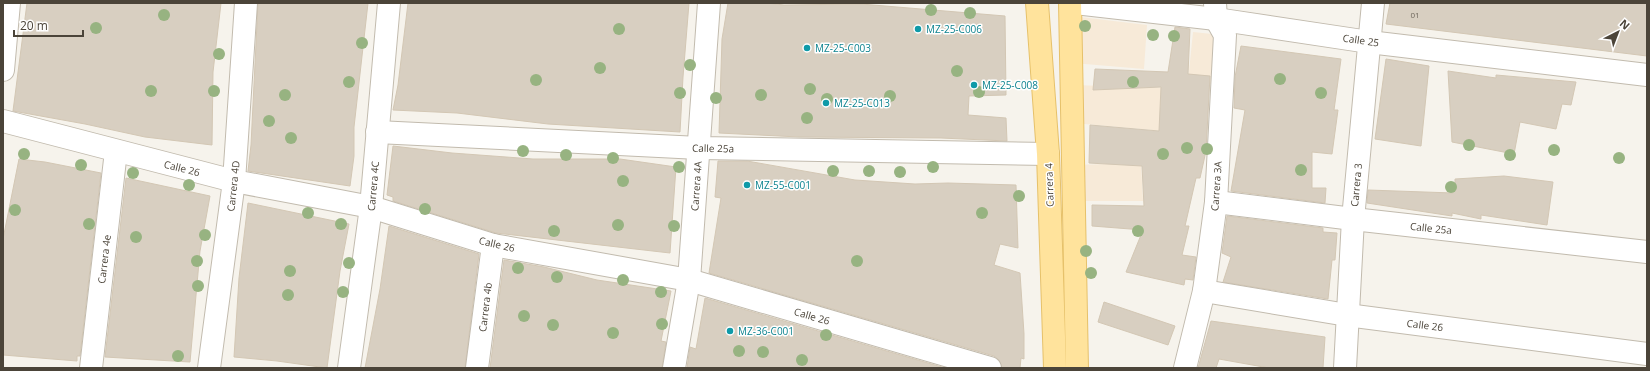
<svg xmlns="http://www.w3.org/2000/svg" width="1650" height="371" font-family="'Open Sans',sans-serif">
	<rect width="100%" height="100%" fill="#f6f3ec"/>
	<g fill="#f7ead8">
		<polygon points="1072,16 1147,25 1144,69 1073,63"/>
		<polygon points="1193,32 1222,35 1217,85 1188,81"/>
		<polygon points="1073,85 1167,88 1164,131 1073,123"/>
		<polygon points="1141,163 1143,201 1072,201 1072,165"/>
	</g>
	<g fill="#d8cfc1" stroke="#d3c7b4">
		<polygon points="27,3 221,3 213,72 212,145 145,137 85,124 13,111"/>
		<polygon points="258,3 368,3 354,127 354,156 350,186 248,171 251,145"/>
		<polygon points="408,3 689,3 683,77 680,132 548,124 457,113 393,110 398,85"/>
		<polygon points="728,3 767,3 784,5 861,4 1005,16 1006,95 969,96 968,115 1006,118 1007,141 941,138 799,137 719,133 722,39"/>
		<polygon points="1390,3 1647,3 1647,56 1386,24"/>
		<polygon points="1175,27 1190,29 1188,74 1210,76 1206,151 1200,178 1196,178 1185,226 1189,226 1182,255 1196,257 1193,280 1185,279 1184,285 1126,272 1143,230 1092,226 1092,205 1144,206 1142,166 1089,163 1090,125 1159,131 1161,87 1093,90 1095,69 1168,72"/>
		<polygon points="1241,46 1341,59 1334,110 1338,110 1332,154 1312,152 1312,188 1326,188 1325,203 1231,191 1245,110 1234,108 1235,77"/>
		<polygon points="1386,59 1429,66 1421,146 1375,139"/>
		<polygon points="1448,71 1496,78 1496,75 1576,82 1571,105 1562,104 1556,129 1520,122 1514,154 1452,142"/>
		<polygon points="393,146 452,153 533,159 620,159 676,167 670,253 496,233 393,201 393,197 387,195"/>
		<polygon points="19,159 45,162 101,173 80,356 77,356 77,361 3,355 3,239"/>
		<polygon points="718,161 747,161 855,180 915,184 948,183 1016,185 1018,248 1000,244 994,265 1020,273 1024,334 1024,359 1021,358 1020,368 1002,368 999,360 994,356 709,273 721,198 715,197"/>
		<polygon points="1504,176 1553,182 1547,225 1481,215 1481,219 1452,213 1452,216 1367,203 1368,190 1453,193 1453,186 1455,186 1455,179"/>
		<polygon points="126,178 210,196 200,251 190,362 105,357"/>
		<polygon points="248,203 349,224 340,271 327,368 277,361 234,357 239,278"/>
		<polygon points="1227,216 1323,228 1323,232 1337,233 1335,260 1332,260 1328,299 1223,282 1231,257 1222,253"/>
		<polygon points="389,226 479,254 465,368 365,368 380,289"/>
		<polygon points="504,260 544,267 597,280 671,291 661,341 666,342 662,368 490,368"/>
		<polygon points="705,298 945,368 687,368 690,347 696,349"/>
		<polygon points="1104,302 1175,326 1168,345 1098,322"/>
		<polygon points="1211,321 1325,337 1323,368 1269,368 1219,359 1216,368 1198,368"/>
	</g>
	<g fill="none" stroke-linecap="round" stroke-linejoin="round">
		<g stroke="#c2bbae" stroke-width="24">
			<g id="minor">
				<polyline points="1075,3 1216,19 1369,42 1647,75"/>
				<polyline points="3,70 9,3"/>
				<polyline points="3,121 234,181 371,207 493,245 689,280 990,368"/>
				<polyline points="377,132 699,148 1048,154"/>
				<polyline points="1216,202 1353,219 1647,252"/>
				<polyline points="1204,291 1347,315 1647,354"/>
				<polyline points="91,368 116,151"/>
				<polyline points="209,368 234,181 246,3"/>
				<polyline points="349,368 371,207 389,3"/>
				<polyline points="477,368 493,245"/>
				<polyline points="674,368 689,280 709,3"/>
				<polyline points="1185,368 1204,291 1216,202 1225,35 1216,19 1215,3"/>
				<polyline points="1345,368 1353,219 1373,3"/>
			</g>
		</g>
		<g stroke="#e6c16a" stroke-width="24">
			<g id="major">
				<polyline points="1037,3 1048,154 1055,368"/>
				<polyline points="1070,3 1077,368"/>
			</g>
		</g>
		<use href="#minor" stroke="#fff" stroke-width="22"/>
		<use href="#major" stroke="#ffe39c" stroke-width="22"/>
	</g>
	<g fill="#97b381">
		<circle cx="931" cy="10" r="6"/>
		<circle cx="970" cy="13" r="6"/>
		<circle cx="164" cy="15" r="6"/>
		<circle cx="1085" cy="26" r="6"/>
		<circle cx="96" cy="28" r="6"/>
		<circle cx="619" cy="29" r="6"/>
		<circle cx="1153" cy="35" r="6"/>
		<circle cx="1174" cy="36" r="6"/>
		<circle cx="362" cy="43" r="6"/>
		<circle cx="219" cy="54" r="6"/>
		<circle cx="690" cy="65" r="6"/>
		<circle cx="600" cy="68" r="6"/>
		<circle cx="957" cy="71" r="6"/>
		<circle cx="1280" cy="79" r="6"/>
		<circle cx="536" cy="80" r="6"/>
		<circle cx="349" cy="82" r="6"/>
		<circle cx="1133" cy="82" r="6"/>
		<circle cx="810" cy="89" r="6"/>
		<circle cx="151" cy="91" r="6"/>
		<circle cx="214" cy="91" r="6"/>
		<circle cx="979" cy="92" r="6"/>
		<circle cx="680" cy="93" r="6"/>
		<circle cx="1321" cy="93" r="6"/>
		<circle cx="285" cy="95" r="6"/>
		<circle cx="761" cy="95" r="6"/>
		<circle cx="890" cy="96" r="6"/>
		<circle cx="716" cy="98" r="6"/>
		<circle cx="827" cy="99" r="6"/>
		<circle cx="807" cy="118" r="6"/>
		<circle cx="269" cy="121" r="6"/>
		<circle cx="291" cy="138" r="6"/>
		<circle cx="1469" cy="145" r="6"/>
		<circle cx="1187" cy="148" r="6"/>
		<circle cx="1207" cy="149" r="6"/>
		<circle cx="1554" cy="150" r="6"/>
		<circle cx="523" cy="151" r="6"/>
		<circle cx="24" cy="154" r="6"/>
		<circle cx="1163" cy="154" r="6"/>
		<circle cx="566" cy="155" r="6"/>
		<circle cx="1510" cy="155" r="6"/>
		<circle cx="613" cy="158" r="6"/>
		<circle cx="1619" cy="158" r="6"/>
		<circle cx="81" cy="165" r="6"/>
		<circle cx="679" cy="167" r="6"/>
		<circle cx="933" cy="167" r="6"/>
		<circle cx="1301" cy="170" r="6"/>
		<circle cx="833" cy="171" r="6"/>
		<circle cx="869" cy="171" r="6"/>
		<circle cx="900" cy="172" r="6"/>
		<circle cx="133" cy="173" r="6"/>
		<circle cx="623" cy="181" r="6"/>
		<circle cx="189" cy="185" r="6"/>
		<circle cx="1451" cy="187" r="6"/>
		<circle cx="1019" cy="196" r="6"/>
		<circle cx="425" cy="209" r="6"/>
		<circle cx="15" cy="210" r="6"/>
		<circle cx="308" cy="213" r="6"/>
		<circle cx="982" cy="213" r="6"/>
		<circle cx="89" cy="224" r="6"/>
		<circle cx="341" cy="224" r="6"/>
		<circle cx="618" cy="225" r="6"/>
		<circle cx="674" cy="226" r="6"/>
		<circle cx="554" cy="231" r="6"/>
		<circle cx="1138" cy="231" r="6"/>
		<circle cx="205" cy="235" r="6"/>
		<circle cx="136" cy="237" r="6"/>
		<circle cx="1086" cy="251" r="6"/>
		<circle cx="197" cy="261" r="6"/>
		<circle cx="857" cy="261" r="6"/>
		<circle cx="349" cy="263" r="6"/>
		<circle cx="518" cy="268" r="6"/>
		<circle cx="290" cy="271" r="6"/>
		<circle cx="1091" cy="273" r="6"/>
		<circle cx="557" cy="277" r="6"/>
		<circle cx="623" cy="280" r="6"/>
		<circle cx="198" cy="286" r="6"/>
		<circle cx="343" cy="292" r="6"/>
		<circle cx="661" cy="292" r="6"/>
		<circle cx="288" cy="295" r="6"/>
		<circle cx="524" cy="316" r="6"/>
		<circle cx="662" cy="324" r="6"/>
		<circle cx="553" cy="325" r="6"/>
		<circle cx="613" cy="333" r="6"/>
		<circle cx="826" cy="335" r="6"/>
		<circle cx="739" cy="351" r="6"/>
		<circle cx="763" cy="352" r="6"/>
		<circle cx="178" cy="356" r="6"/>
		<circle cx="802" cy="360" r="6"/>
	</g>
	<g fill="#0f9aa8" stroke="#fff" stroke-width="1.5">
		<circle cx="918" cy="29" r="4"/>
		<circle cx="807" cy="48" r="4"/>
		<circle cx="974" cy="85" r="4"/>
		<circle cx="826" cy="103" r="4"/>
		<circle cx="747" cy="185" r="4"/>
		<circle cx="730" cy="331" r="4"/>
	</g>
	<g text-anchor="middle" dominant-baseline="central" stroke-width="3" stroke-linejoin="round" paint-order="stroke">
		<g font-size="8" fill="#6e675b">
			<text x="1415" y="14">01</text>
		</g>
		<g font-size="10" fill="#0d838f" stroke="#fff" text-anchor="start">
			<text x="926" y="29">MZ-25-C006</text>
			<text x="815" y="48">MZ-25-C003</text>
			<text x="982" y="85">MZ-25-C008</text>
			<text x="834" y="103">MZ-25-C013</text>
			<text x="755" y="185">MZ-55-C001</text>
			<text x="738" y="331">MZ-36-C001</text>
		</g>
		<g font-size="10" fill="#4b4439" stroke="#fff">
			<text transform="translate(1361 40) rotate(8)">Calle 25</text>
			<text transform="translate(713 148) rotate(1)">Calle 25a</text>
			<text transform="translate(182 168) rotate(14)">Calle 26</text>
			<text transform="translate(1049 185) rotate(-92)">Carrera 4</text>
			<text transform="translate(1356 185) rotate(-85)">Carrera 3</text>
			<text transform="translate(233 186) rotate(-84)">Carrera 4D</text>
			<text transform="translate(373 186) rotate(-85)">Carrera 4C</text>
			<text transform="translate(696 186) rotate(-86)">Carrera 4A</text>
			<text transform="translate(1216 186) rotate(-86)">Carrera 3A</text>
			<text transform="translate(1431 228) rotate(6)">Calle 25a</text>
			<text transform="translate(497 244) rotate(13)">Calle 26</text>
			<text transform="translate(104 259) rotate(-83)">Carrera 4e</text>
			<text transform="translate(485 307) rotate(-83)">Carrera 4b</text>
			<text transform="translate(812 316) rotate(16)">Calle 26</text>
			<text transform="translate(1425 325) rotate(7)">Calle 26</text>
		</g>
	</g>
	<rect width="1650" height="371" fill="none" stroke="#4b4439" stroke-width="8"/>
	<g transform="translate(1618 32) rotate(42)" stroke="#ffffff" stroke-width="3" paint-order="stroke">
	<path d="M0-3L7 15L0 10L-7 15Z" fill="#4b4439"/>
	<text y="-6" font-size="11" font-weight="bold" text-anchor="middle" fill="#4b4439">N</text>
	</g>
	<path d="M14 30v6h69v-6" fill="none" stroke="#4b4439" stroke-width="2"/>
	<text x="20" y="30" font-size="12" fill="#4b4439" stroke="#ffffff" stroke-width="3" paint-order="stroke">20 m</text>
</svg>
